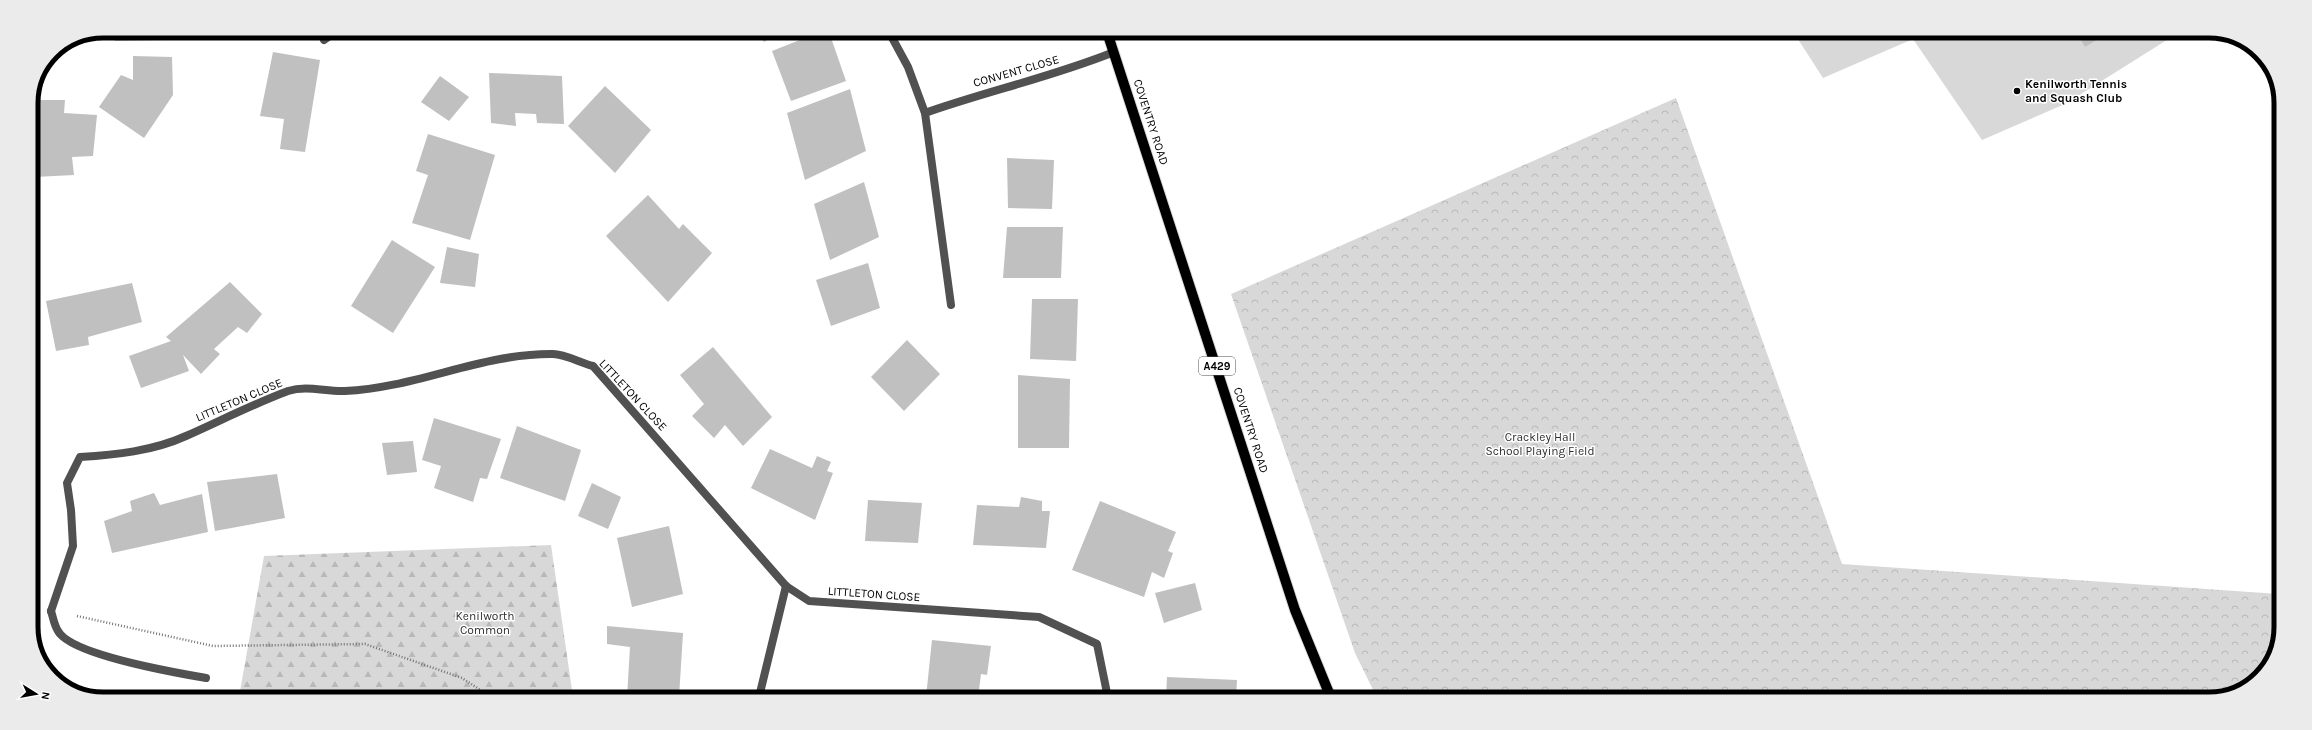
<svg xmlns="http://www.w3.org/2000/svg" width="2312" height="730" font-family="Karla,sans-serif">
	<defs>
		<pattern id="forest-firs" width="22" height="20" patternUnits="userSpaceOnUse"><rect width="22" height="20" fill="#d8d8d8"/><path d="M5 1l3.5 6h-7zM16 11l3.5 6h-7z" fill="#b8b8b8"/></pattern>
		<pattern id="park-crowns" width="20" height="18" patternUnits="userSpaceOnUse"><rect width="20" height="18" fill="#d8d8d8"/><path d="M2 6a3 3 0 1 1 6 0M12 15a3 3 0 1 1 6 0" fill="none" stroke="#b8b8b8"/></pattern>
	</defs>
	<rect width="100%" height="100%" fill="#fff"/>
	<polygon fill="url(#forest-firs)" points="551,545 573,697 239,697 264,556"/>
	<polygon fill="url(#park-crowns)" points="1676,98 1842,564 2279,594 2278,646 2253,684 2209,699 1377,698 1355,653 1231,294"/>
	<polygon fill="#d8d8d8" points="1794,33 2178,33 2065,104 1982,140 1913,39 1823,78"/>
	<g fill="#c0c0c0">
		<polygon points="114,31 163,31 163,40 115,41"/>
		<polygon points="757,32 780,32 764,42"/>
		<polygon points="820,32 829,32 846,81 791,101 772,51"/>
		<polygon points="2077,33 2108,33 2085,47"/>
		<polygon points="273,52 320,60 305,152 280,149 284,119 260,116"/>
		<polygon points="133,56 172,57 173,95 144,138 99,107 121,75 133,80"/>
		<polygon points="489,73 562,76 564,124 537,123 536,114 515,113 516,126 491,123"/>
		<polygon points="440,76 469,97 449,121 421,102"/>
		<polygon points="605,86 651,130 615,173 568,126"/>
		<polygon points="850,89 866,151 805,180 787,113"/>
		<polygon points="37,100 65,100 64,113 97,115 93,156 72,157 74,175 35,177 36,164 31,163 31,111 34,111"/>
		<polygon points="428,134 495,155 470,240 412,223 428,175 416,171"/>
		<polygon points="1007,158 1054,160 1052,209 1008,208"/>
		<polygon points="864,182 879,237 830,260 814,204"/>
		<polygon points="648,195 679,229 683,224 712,253 668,302 606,236"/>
		<polygon points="1007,227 1063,227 1061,278 1003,278"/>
		<polygon points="392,240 435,267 393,333 351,306"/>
		<polygon points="447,247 479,254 475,287 440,283"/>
		<polygon points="868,263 880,308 831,326 816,280"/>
		<polygon points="230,282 262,314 247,333 238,327 214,349 220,354 201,374 183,355 189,371 141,388 129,356 171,341 166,337"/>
		<polygon points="132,283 142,322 88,337 89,345 56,351 46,301"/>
		<polygon points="31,296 36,309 31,312"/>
		<polygon points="1032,299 1078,299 1076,361 1030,359"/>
		<polygon points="907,340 940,374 904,411 871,377"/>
		<polygon points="713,347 772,417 743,446 725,425 714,438 692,416 704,404 680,375"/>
		<polygon points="1018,375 1070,379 1069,448 1018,448"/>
		<polygon points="434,418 501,439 487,479 480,478 473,502 434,488 441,466 422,460"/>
		<polygon points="517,426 581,450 565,501 500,478"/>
		<polygon points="413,441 417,472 387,475 382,443"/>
		<polygon points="770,449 812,468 817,456 831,462 827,471 833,473 815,520 751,488"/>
		<polygon points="277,474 285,518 215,531 207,482"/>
		<polygon points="592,483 621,497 608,529 578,516"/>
		<polygon points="154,493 160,505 202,494 208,532 112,553 104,521 132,511 130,501"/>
		<polygon points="1021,497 1042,501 1042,511 1050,511 1046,548 973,545 977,505 1019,507"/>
		<polygon points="868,500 922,503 918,543 865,541"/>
		<polygon points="1100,501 1176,532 1168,551 1173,553 1164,578 1152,572 1144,597 1072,570"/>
		<polygon points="669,526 683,594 632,607 617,538"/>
		<polygon points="1195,583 1202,610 1164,623 1155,593"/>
		<polygon points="607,626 683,633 679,697 627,697 630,647 607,644"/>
		<polygon points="932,640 991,646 987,675 981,674 978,698 926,697"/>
		<polygon points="1167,677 1237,680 1236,698 1166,698"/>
	</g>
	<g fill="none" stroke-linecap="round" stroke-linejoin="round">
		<g stroke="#dbdbdb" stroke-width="12">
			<polyline id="primary" points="1107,32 1295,610 1331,698"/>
		</g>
		<polyline stroke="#737373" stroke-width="2.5" stroke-dasharray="1 2" stroke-linecap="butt" points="77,616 213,646 365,644 462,678 491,697"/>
		<path stroke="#515151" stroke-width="8" d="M51,611C53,617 54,625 58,631C71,655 177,673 206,678"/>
		<g stroke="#515151" stroke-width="8">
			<polyline points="889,32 908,67 925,113 951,305"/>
			<polyline points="324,40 336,31"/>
			<path d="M925,113C987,91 1052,77 1114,52"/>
			<path d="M51,611L73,546L71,510L67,483L80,457C115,455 153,451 186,436C220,421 253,404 288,391C307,385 326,392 345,391C416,388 482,353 553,354C565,354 581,363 593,366L786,586L809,601L1039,617L1097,644L1108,698"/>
			<polyline points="759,697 786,586"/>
		</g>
		<use href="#primary" stroke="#000" stroke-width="10"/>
	</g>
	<circle fill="#000" stroke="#fff" stroke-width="1.5" cx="2017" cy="91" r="4"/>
	<g text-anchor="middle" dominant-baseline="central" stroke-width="3" stroke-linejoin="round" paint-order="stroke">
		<rect fill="#fff" stroke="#4c4c4c" stroke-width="1" x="1199" y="357" width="36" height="18" rx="3"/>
		<g font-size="11" font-weight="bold" fill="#000">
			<text x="1217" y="366">A429</text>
		</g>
		<g font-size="12" fill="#000" stroke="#fff">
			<text transform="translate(1016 71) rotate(-16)">CONVENT CLOSE</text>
			<text transform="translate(1151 122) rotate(72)">COVENTRY ROAD</text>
			<text transform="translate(633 395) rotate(47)">LITTLETON CLOSE</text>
			<text transform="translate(239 400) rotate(-23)">LITTLETON CLOSE</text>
			<text transform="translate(1251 430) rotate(72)">COVENTRY ROAD</text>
			<text transform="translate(874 594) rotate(4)">LITTLETON CLOSE</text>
		</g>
		<g font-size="12" font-weight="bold" fill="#000" stroke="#fff" text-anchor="start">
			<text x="2025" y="84">Kenilworth Tennis<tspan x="2025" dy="14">and Squash Club</tspan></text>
		</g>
		<g font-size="12" fill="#2f2f2f" stroke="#fff">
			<text x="1540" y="437">Crackley Hall<tspan x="1540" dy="14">School Playing Field</tspan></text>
			<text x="485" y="616">Kenilworth<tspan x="485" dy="14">Common</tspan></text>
		</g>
	</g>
	<path d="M0 0H2312V730H0ZM103 38H2209A65 65 0 0 1 2274 103V627A65 65 0 0 1 2209 692H103A65 65 0 0 1 38 627V103A65 65 0 0 1 103 38Z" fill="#ebebeb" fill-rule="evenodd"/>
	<path fill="none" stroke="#000" stroke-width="5" d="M103 38H2209A65 65 0 0 1 2274 103V627A65 65 0 0 1 2209 692H103A65 65 0 0 1 38 627V103A65 65 0 0 1 103 38Z"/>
	<g transform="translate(36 694) rotate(101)" stroke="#ffffff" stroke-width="3" paint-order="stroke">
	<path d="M0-3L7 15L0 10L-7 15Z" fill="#000000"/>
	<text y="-6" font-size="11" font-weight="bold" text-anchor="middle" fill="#000000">N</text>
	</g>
</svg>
